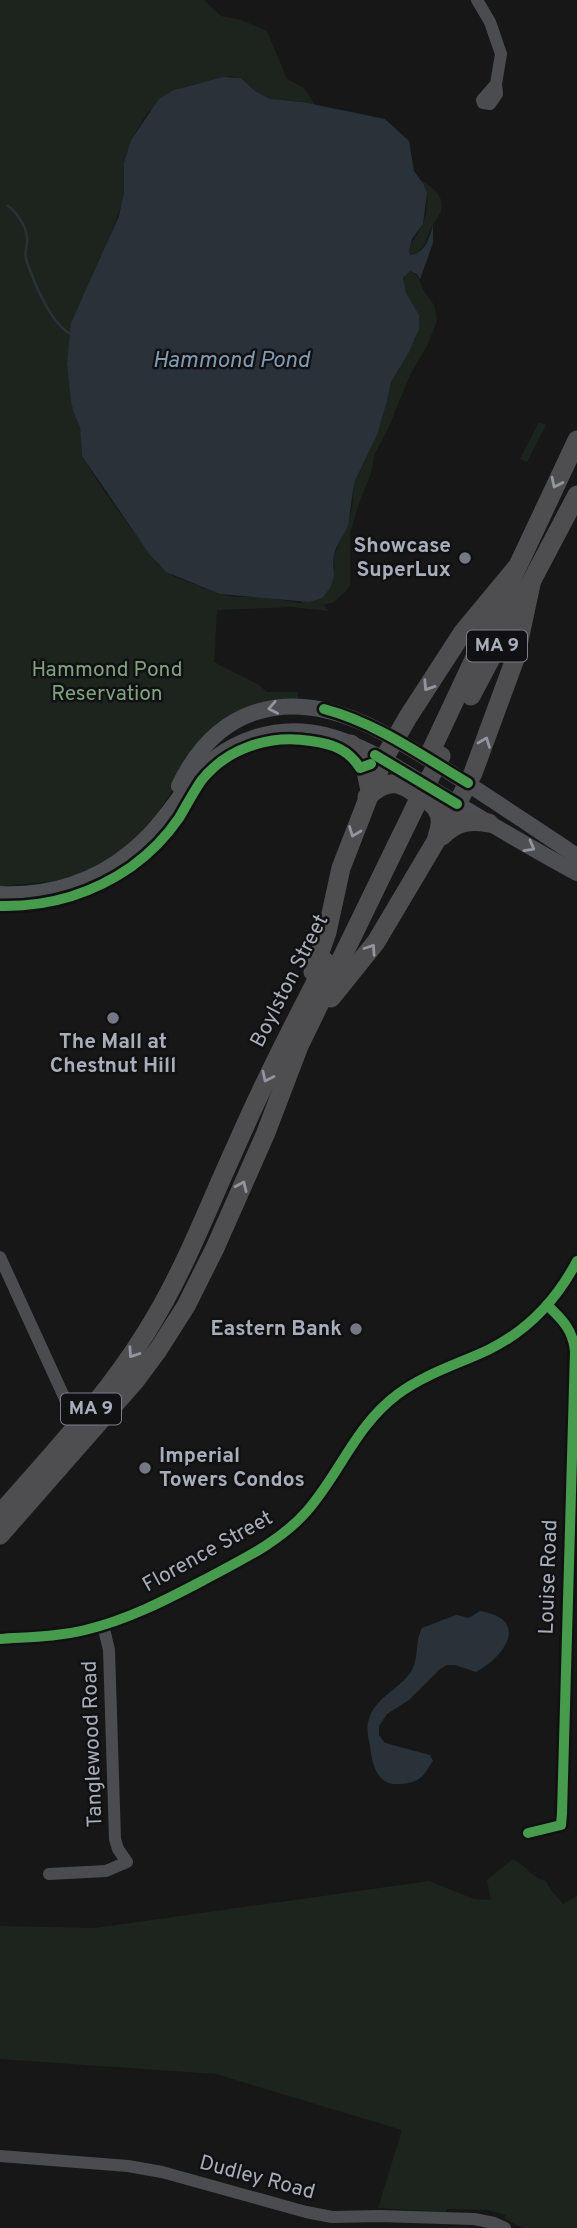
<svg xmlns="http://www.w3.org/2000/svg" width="577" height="2228" font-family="Overpass,sans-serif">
	<rect width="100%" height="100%" fill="#171717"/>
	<g fill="#1d241e">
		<polygon points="0,0 204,0 221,16 241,20 267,31 287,79 304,88 316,106 302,102 270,99 255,91 241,78 230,76 183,87 147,113 131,140 124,163 124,192 121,207 97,269 75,315 67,364 73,411 80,427 82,456 106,494 158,565 173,576 220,594 234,597 262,597 301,603 335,568 333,559 352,510 354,483 377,435 387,401 391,382 416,338 419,315 406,293 403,284 405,273 410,271 417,275 424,291 434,305 437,318 436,324 427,346 410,375 388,429 375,453 371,473 359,503 350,533 350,585 347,590 334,602 323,605 329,611 291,607 217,610 214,662 259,685 267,692 298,692 298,699 262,703 187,762 169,796 156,815 138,835 108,860 79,874 55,881 3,886 0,886"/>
		<path d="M421,180C429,185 438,191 441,200C444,211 438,216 433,225C426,237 426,250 412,256L409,251C411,241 418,235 422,226C428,213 429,193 421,180Z"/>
		<polygon points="539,422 546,425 527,462 520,459"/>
		<path d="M513,1859C528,1867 530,1877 546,1881L551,1890L563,1904L577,1896V2228H522L504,2218L506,2215L488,2210L447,2209L446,2212L378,2208L402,2130L216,2074L0,2059V1926L95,1928L429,1881L474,1899L491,1900L487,1880Z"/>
	</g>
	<g fill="#2a3239">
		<path d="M223,77L241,78L255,91L270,99L302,102L385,119L409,141L414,171L424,185L427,193L423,224L412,239L409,251L410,255C424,255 430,237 433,225V243L420,279L417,274L410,271L403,278L406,293L419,315V329L409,352L391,382L387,401L377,435L354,483L348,526L336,548L333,559L334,577L330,588L322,598L309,602L220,594L166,572L150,555L82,456L80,427L73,411L71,400L67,364L71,323L119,216L124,192V163L131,140L159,99L174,90Z"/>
		<path d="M480,1611C530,1619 506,1656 476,1672L455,1665H447L440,1669L409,1700L387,1714L379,1726V1735L385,1743L430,1755L433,1761C429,1766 425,1775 420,1778C415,1782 406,1784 399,1784C377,1786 372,1764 370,1746C368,1737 366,1727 369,1719C375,1697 401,1689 412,1670C419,1657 415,1640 422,1628L456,1615C472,1618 464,1621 480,1611Z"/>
	</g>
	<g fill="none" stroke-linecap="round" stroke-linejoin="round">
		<path stroke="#2a3239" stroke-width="2.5" d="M8,206C16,211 27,228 27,238C28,245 24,251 26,259C33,280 50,322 69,333"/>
		<g stroke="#4b4c50" stroke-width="12">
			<polyline points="477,0 490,22 501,54 496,84 497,94 490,104 483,103 482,100 496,84"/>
			<polyline points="0,1257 77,1425"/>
			<path d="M0,1639C28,1637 57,1637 85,1630C127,1620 164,1601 202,1581C239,1561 279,1543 307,1511C341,1472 355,1426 398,1394C425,1374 458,1364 488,1350C527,1331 557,1299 577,1261"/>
			<path d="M528,1833L561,1825L562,1813L575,1351C573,1330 562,1319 547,1305"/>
			<polyline points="49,1874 106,1871 127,1862 118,1849 115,1839 109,1650 103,1625"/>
			<polyline points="0,2156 128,2166 162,2172 306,2212 332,2217 380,2216 474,2219 494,2223 505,2228"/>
		</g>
		<g stroke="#4d4f52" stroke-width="16">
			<path d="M179,786C216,708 284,689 361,722C387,733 411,749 435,763C483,793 530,825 577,856"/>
			<path d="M0,894C49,896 96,882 133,850C157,831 173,805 192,781C224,741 275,723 325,735C365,745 399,769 434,790C481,818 528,847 577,873"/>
		</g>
		<g stroke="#4e4e51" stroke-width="19">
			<polyline points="471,696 577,495"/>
			<polyline points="351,744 365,766 370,791"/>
			<polyline points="431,751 577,440"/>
			<path d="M367,797C374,791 382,784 391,784C399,783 406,787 412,791C433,802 447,811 437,837"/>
			<path d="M442,836C456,822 469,819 489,823"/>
			<polyline points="313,972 327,932 341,868 383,760 408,717 463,632 516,568"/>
			<polyline points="331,998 376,942 452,814 473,773 515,659 531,584"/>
			<path d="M0,1514C51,1455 106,1398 147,1331C184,1272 208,1207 237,1144C264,1082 295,1022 326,962"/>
			<polyline points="0,1535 135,1381 158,1350 186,1306 215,1248 265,1135 299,1046 418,801"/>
		</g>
		<polyline stroke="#4e4e51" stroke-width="19" points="418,801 441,756"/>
		<g stroke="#111113" stroke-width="15">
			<g id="cycleway">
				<path d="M324,709C377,723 422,756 468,783"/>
				<polyline points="375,755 457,804"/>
				<path d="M0,906C47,907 92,894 131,867C149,854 166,837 179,818C186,806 193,793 201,781C227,748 270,734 311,741C332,744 348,749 360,768L371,764"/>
				<path d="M0,1639C28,1637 57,1637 85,1630C127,1620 164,1601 202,1581C239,1561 279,1543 307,1511C341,1472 355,1426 398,1394C425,1374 458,1364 488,1350C527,1331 557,1299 577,1261"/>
				<path d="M528,1833L561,1825L562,1813L575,1351C573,1330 562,1319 547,1305"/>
			</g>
		</g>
		<use href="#cycleway" stroke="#469c4c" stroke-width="10"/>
	</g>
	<defs><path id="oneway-chevron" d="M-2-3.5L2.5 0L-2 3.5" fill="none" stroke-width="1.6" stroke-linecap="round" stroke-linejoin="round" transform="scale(1.75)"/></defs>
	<g stroke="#92959e">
		<use href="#oneway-chevron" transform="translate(556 483) rotate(116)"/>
		<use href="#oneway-chevron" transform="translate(428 686) rotate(123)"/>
		<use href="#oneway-chevron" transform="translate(485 742) rotate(-69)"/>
		<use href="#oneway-chevron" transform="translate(354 832) rotate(111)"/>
		<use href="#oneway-chevron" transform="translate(371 949) rotate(-56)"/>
		<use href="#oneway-chevron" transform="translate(267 1077) rotate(115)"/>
		<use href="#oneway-chevron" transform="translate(242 1186) rotate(-66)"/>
		<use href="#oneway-chevron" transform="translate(133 1353) rotate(124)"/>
	</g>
	<g stroke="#91969e">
		<use href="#oneway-chevron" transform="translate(273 708) rotate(169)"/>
		<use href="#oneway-chevron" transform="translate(530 847) rotate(29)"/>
	</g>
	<g fill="#757880" stroke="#111113" stroke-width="2.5">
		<circle cx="465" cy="558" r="7"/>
		<circle cx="113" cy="1018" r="7"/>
		<circle cx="356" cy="1329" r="7"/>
		<circle cx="145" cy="1468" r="7"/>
	</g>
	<g text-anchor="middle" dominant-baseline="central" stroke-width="5" stroke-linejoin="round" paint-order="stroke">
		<g fill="#111113" stroke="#7b7e86" stroke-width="2">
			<rect x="467" y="630.5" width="60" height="31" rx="5"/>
			<rect x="61" y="1393.5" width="60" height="31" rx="5"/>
		</g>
		<g font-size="19" font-weight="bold" fill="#a8adb8">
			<text x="497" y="646">MA 9</text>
			<text x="91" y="1409">MA 9</text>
		</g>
		<g font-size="21" font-weight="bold" fill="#a8adb8" stroke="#111113" text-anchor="end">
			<text x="451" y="546">Showcase<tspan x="451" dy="24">SuperLux</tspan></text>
			<text x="113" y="1042" text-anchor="middle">The Mall at<tspan x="113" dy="24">Chestnut Hill</tspan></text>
			<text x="342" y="1329">Eastern Bank</text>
			<text x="159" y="1456" text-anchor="start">Imperial<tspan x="159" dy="24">Towers Condos</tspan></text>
		</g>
		<g font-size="21" fill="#7fa381" stroke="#111113">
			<text x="107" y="670">Hammond Pond<tspan x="107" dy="24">Reservation</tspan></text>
		</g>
		<g font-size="21" fill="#a8adb8" stroke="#111113">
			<text transform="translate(290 981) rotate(-63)">Boylston Street</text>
			<text transform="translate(208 1552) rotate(-29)">Florence Street</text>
			<text transform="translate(549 1577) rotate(-88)">Louise Road</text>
			<text transform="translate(93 1744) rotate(-92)">Tanglewood Road</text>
			<text transform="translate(257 2178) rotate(15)">Dudley Road</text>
		</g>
		<g font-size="23" font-style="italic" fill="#7f9bb3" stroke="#111113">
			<text x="231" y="361">Hammond Pond</text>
		</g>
	</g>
</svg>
